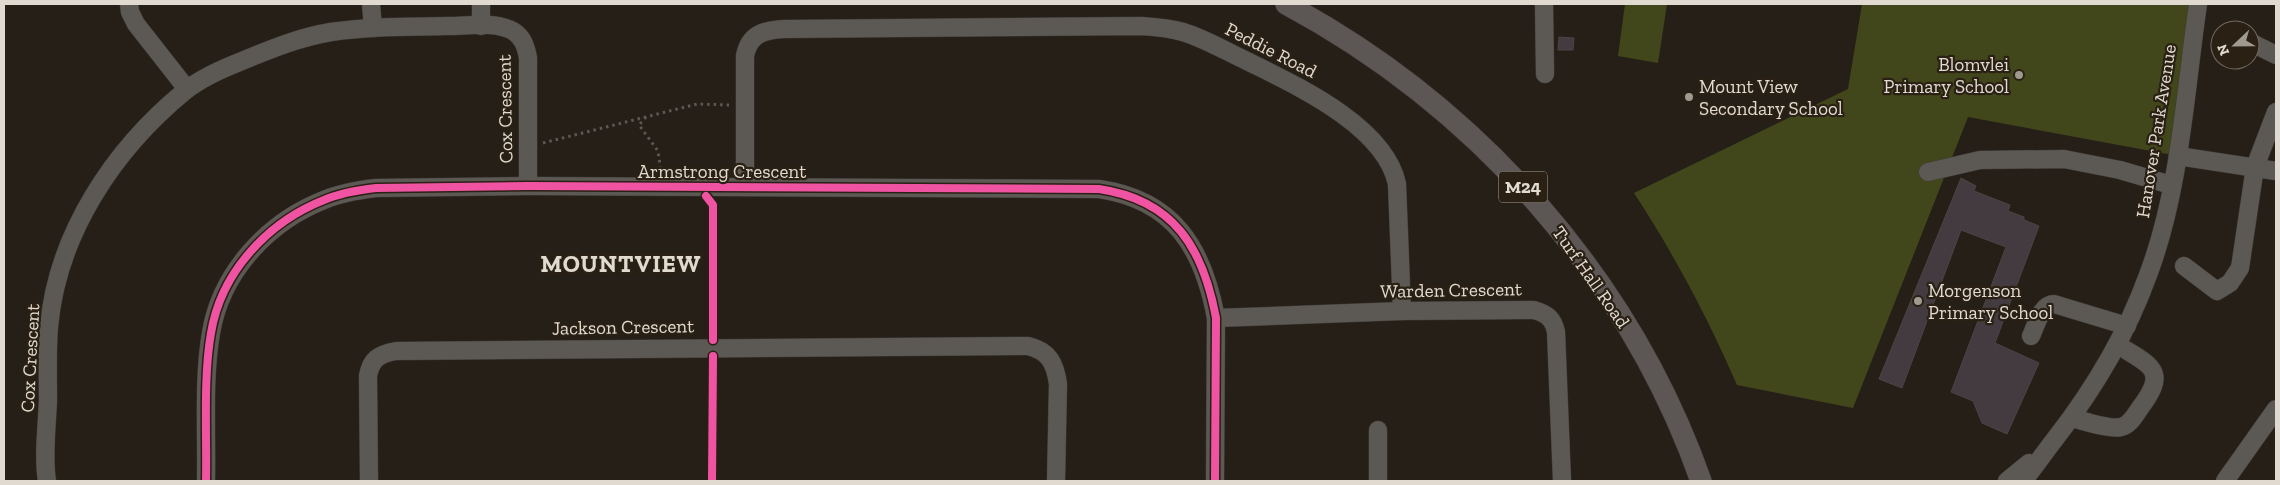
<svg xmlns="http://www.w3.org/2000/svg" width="2280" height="485" font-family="'Zilla Slab',serif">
	<rect width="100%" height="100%" fill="#251f18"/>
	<g fill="#42471b">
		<polygon points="1625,4 1667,4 1658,63 1618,56"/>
		<path d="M1862,4H2198L2178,156L1968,117L1853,408L1737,385C1708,318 1674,254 1634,193L1848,89Z"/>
	</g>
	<g fill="#443b40" stroke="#4a4545">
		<polygon points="1559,37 1574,38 1573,50 1558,50"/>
		<polygon points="1961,178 1976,186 1974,191 2010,205 2008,211 2024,217 2024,220 2039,226 1995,343 2039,363 2007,434 1982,423 1973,401 1951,392 2006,247 1961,230 1902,388 1879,379"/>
	</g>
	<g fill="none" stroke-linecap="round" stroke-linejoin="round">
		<g stroke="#3f3b36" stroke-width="19">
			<g id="minor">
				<polyline points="129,4 130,12 136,24 187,89"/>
				<polyline points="371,4 373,28"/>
				<polyline points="1544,4 1545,74"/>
				<polyline points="481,26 481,4"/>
				<polyline points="2250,42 2276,55"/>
				<polyline points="2178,156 2276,171"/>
				<polyline points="1928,172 1980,160 2064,159 2120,170 2171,185"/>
				<path d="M745,187V56C749,34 764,30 784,29L1142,26C1156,27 1169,28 1183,32C1206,39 1227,52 1249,62C1297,86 1385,126 1397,184L1402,311"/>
				<polyline points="2184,266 2217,291 2230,283 2240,268 2255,167 2276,112"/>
				<path d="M1216,318L1402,311L1534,310C1547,314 1553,318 1556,332L1562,481"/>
				<path d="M2031,336C2036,326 2041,304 2054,304L2127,326"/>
				<path d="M2072,418C2084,421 2110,430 2121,427C2130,425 2135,415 2140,408C2169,370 2151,366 2118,345"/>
				<path d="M47,481C43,457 47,425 48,400C48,376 47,351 49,327C57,234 114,149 185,91C201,78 224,68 242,61C271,49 300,37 331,32C370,26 409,27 448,26C468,26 495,21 513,31C523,37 526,47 528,58V186"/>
				<path d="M206,481C207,435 203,378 211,333C221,272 268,222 324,200C340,193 359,190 376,188L528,186L1099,189C1174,200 1203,248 1216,318L1215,481"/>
				<path d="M369,481L368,376C371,359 379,354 396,351L1028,346C1049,351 1055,363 1058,384L1056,481"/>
				<polyline points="1378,481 1378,430"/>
				<polyline points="2007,481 2029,463"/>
				<path d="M2023,481C2034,468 2044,453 2055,439C2094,389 2126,336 2148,275C2180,191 2185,93 2198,4"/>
				<polyline points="2225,481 2276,409"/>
			</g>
		</g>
		<g stroke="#3f3b36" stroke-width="22">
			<path id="major" d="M1286,4C1476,106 1629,277 1701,481"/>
		</g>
		<g stroke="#5c5853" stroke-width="3" stroke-dasharray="2.5 4" stroke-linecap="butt">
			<polyline points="646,117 639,125 658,151 661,172"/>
			<polyline points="543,143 697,104 729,105"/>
		</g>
		<use href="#minor" stroke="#5c5853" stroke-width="18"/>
		<use href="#major" stroke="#5c5655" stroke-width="21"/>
		<g stroke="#2a2013" stroke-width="11">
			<g id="cycleway">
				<polyline points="706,196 713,205 713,340"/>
				<path d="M206,481C207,435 203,378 211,333C221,272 268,222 324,200C340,193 359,190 376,188L528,186L1099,189C1174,200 1203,248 1216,318L1215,481"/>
				<polyline points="712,481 713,356"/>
			</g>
		</g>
		<use href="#cycleway" stroke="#f153a3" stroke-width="8"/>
	</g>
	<g fill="#9f9990" stroke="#2a2013" stroke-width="2">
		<circle cx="2019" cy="75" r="5"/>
		<circle cx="1689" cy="97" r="5"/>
		<circle cx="1918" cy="301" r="5"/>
	</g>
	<g text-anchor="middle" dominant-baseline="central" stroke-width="4.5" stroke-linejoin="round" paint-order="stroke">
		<rect fill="#2a2013" stroke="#a9a298" stroke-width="1" x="1499" y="171.5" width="48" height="31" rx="4"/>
		<g font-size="18" font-weight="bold" fill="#e0dad1">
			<text x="1523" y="187">M24</text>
		</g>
		<g font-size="19" fill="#e0dad1" stroke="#2a2013">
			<text transform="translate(1271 50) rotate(27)">Peddie Road</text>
			<text transform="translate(505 109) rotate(-91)">Cox Crescent</text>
			<text transform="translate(2156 131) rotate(-81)">Hanover Park Avenue</text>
			<text x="722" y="171">Armstrong Crescent</text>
			<text transform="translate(1591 277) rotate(55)">Turf Hall Road</text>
			<text transform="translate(1451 290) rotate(-1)">Warden Crescent</text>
			<text transform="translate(623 327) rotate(-1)">Jackson Crescent</text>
			<text transform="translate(30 358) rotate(-87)">Cox Crescent</text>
		</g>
		<g font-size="19" fill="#e0dad1" stroke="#2a2013" text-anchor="start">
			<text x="2009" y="64" text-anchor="end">Blomvlei<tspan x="2009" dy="22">Primary School</tspan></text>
			<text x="1699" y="86">Mount View<tspan x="1699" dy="22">Secondary School</tspan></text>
			<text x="1928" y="290">Morgenson<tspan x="1928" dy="22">Primary School</tspan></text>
		</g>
		<g font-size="24" font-weight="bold" letter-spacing="1" fill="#e0dad1" stroke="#2a2013">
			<text x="621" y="263">MOUNTVIEW</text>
		</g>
	</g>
	<rect width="2280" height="485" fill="none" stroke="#e0dad1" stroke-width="10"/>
	<g transform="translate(2235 45) rotate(248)"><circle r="24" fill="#2a2013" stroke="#736a5f"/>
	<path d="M0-4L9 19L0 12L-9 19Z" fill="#9f9990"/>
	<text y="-8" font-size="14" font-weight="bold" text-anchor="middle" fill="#e0dad1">N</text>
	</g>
</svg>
